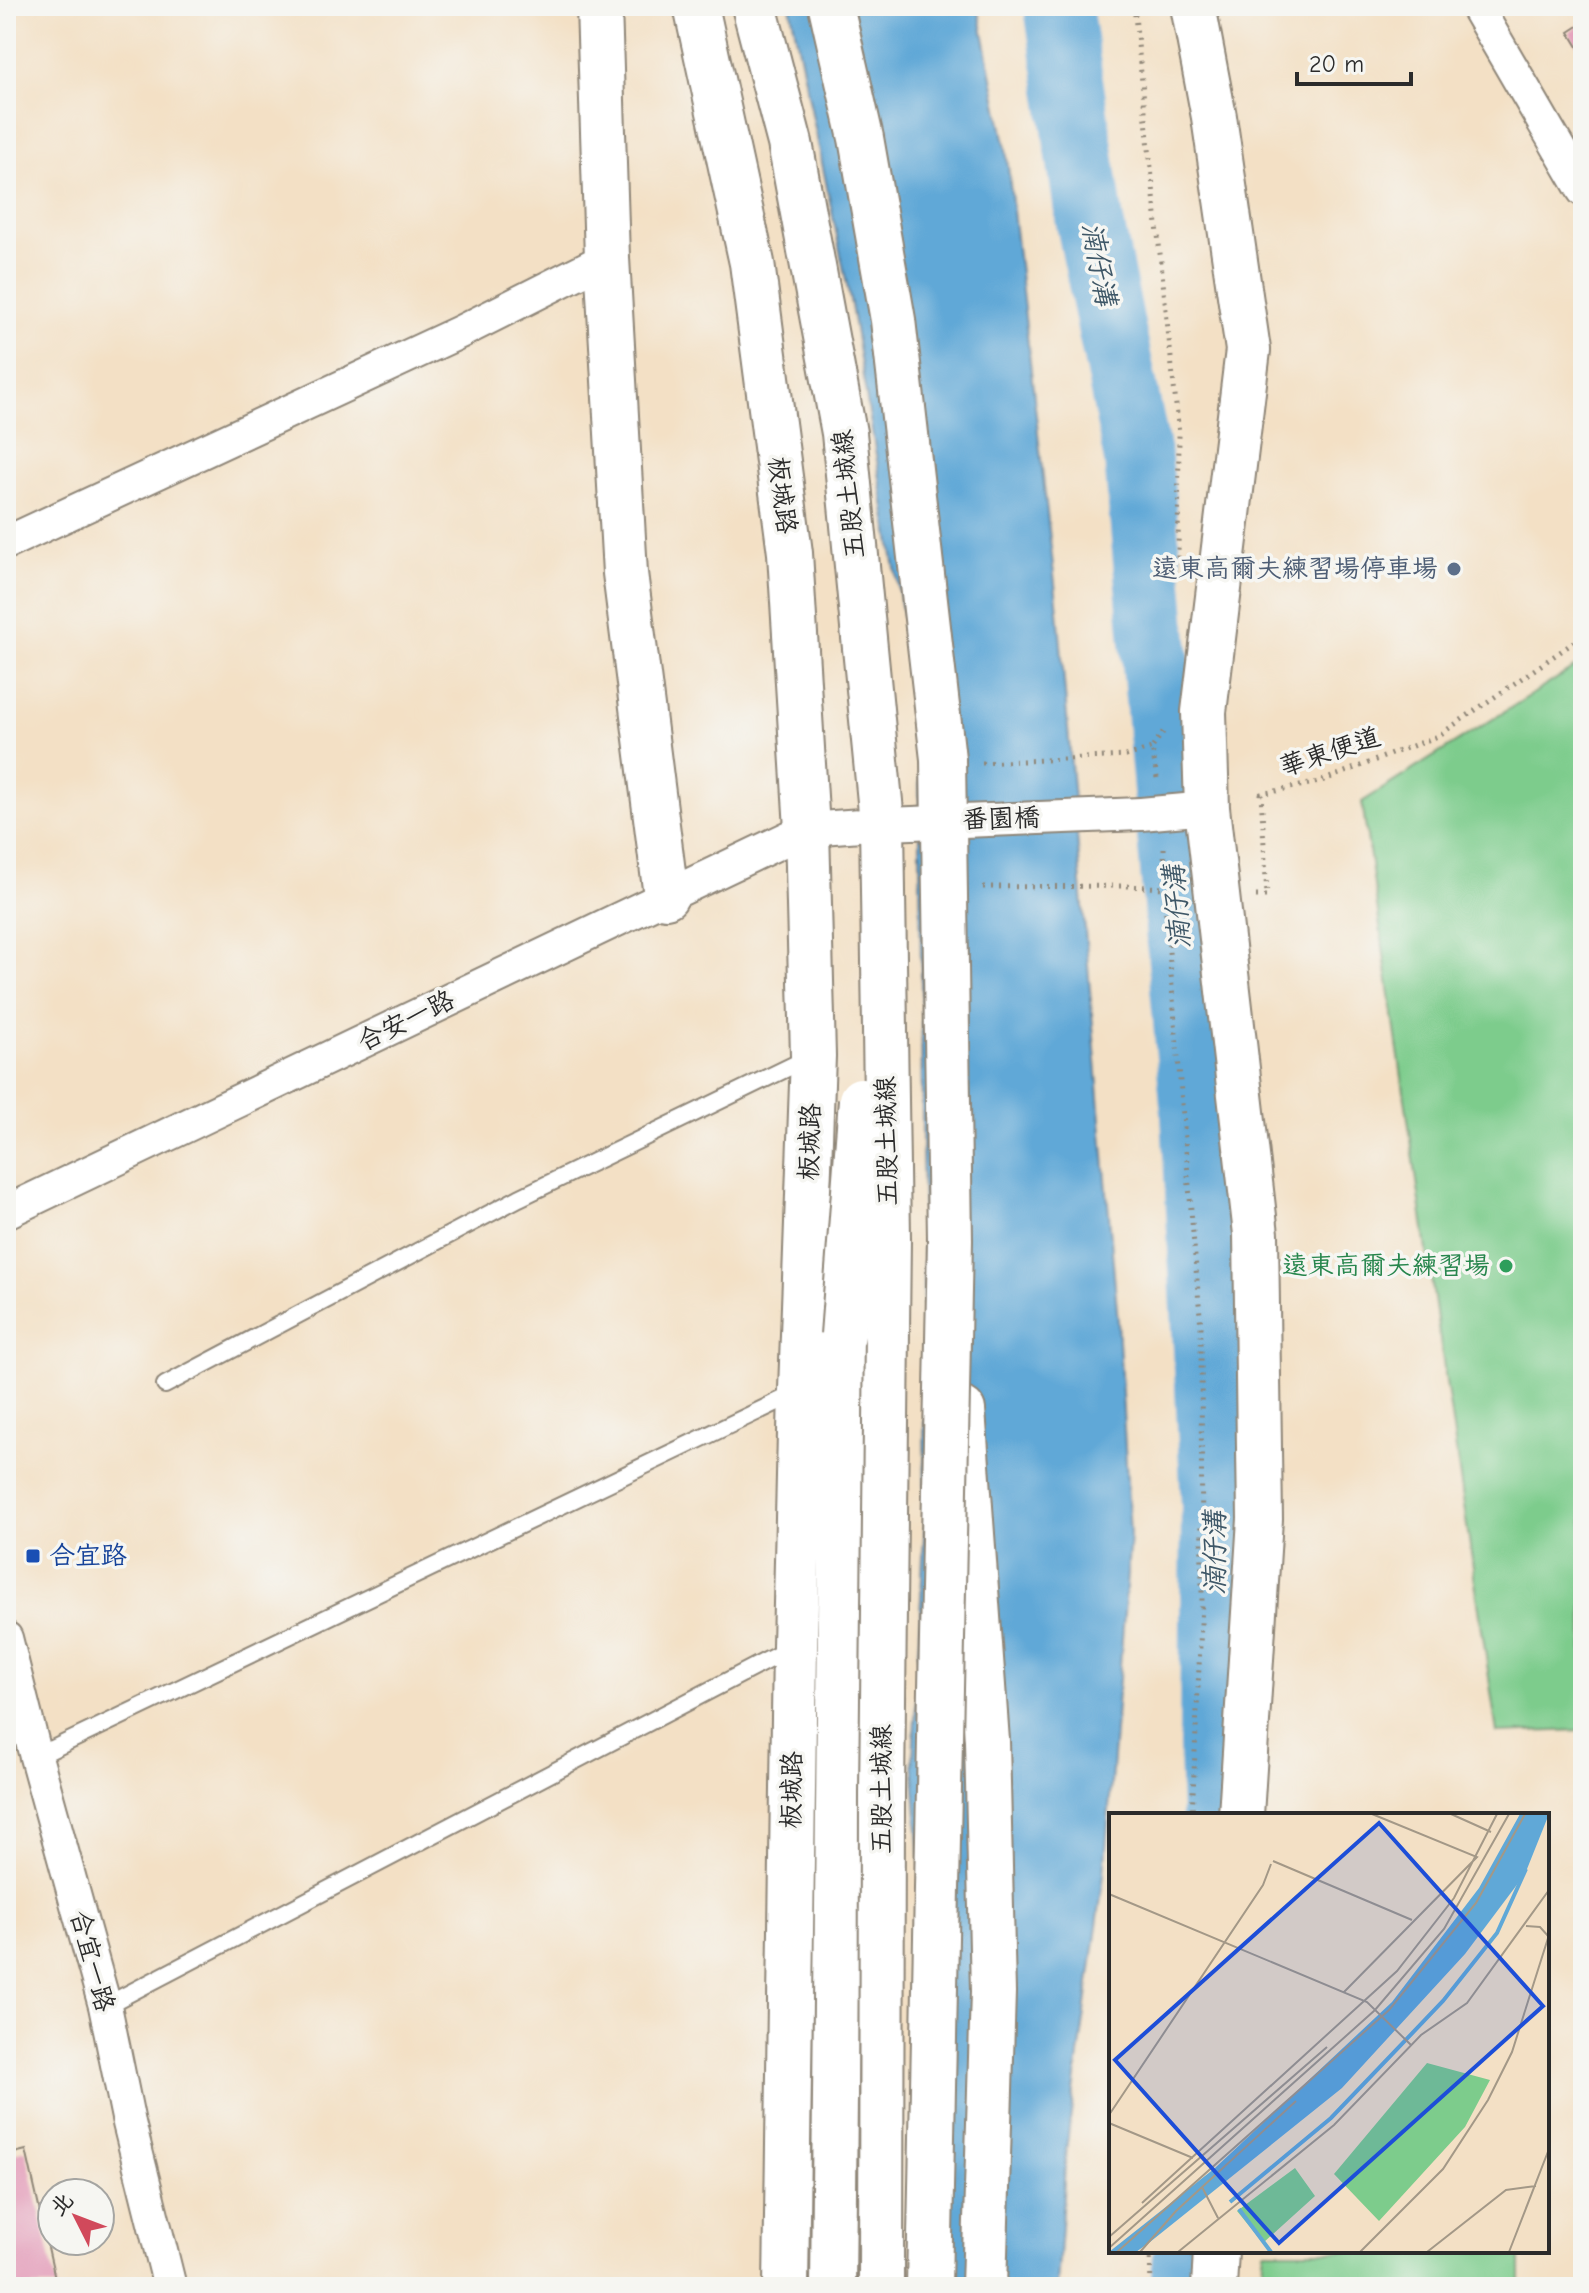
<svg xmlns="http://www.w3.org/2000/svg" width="1589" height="2293" font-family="'Comic Neue','LXGW WenKai TC',sans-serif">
	<rect width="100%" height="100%" fill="#f6f6f2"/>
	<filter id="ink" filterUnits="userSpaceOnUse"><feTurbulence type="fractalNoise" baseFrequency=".0125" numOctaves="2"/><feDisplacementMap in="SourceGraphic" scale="16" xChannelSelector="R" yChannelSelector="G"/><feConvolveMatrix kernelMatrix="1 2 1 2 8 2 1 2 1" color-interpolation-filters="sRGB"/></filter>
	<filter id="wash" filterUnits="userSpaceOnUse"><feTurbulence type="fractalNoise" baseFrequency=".006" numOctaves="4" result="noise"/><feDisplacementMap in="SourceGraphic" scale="32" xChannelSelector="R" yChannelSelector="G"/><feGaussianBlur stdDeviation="1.8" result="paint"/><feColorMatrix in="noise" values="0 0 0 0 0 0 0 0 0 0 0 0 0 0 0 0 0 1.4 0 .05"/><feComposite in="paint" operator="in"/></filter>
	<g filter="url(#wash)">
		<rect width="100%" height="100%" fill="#f3e0c5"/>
		<g fill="#7dcc8c" stroke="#547c5c" stroke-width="2">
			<polygon points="1583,662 1583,1730 1497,1733 1362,802"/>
			<polygon points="1264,2251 1520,2251 1520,2287 1260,2287"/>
		</g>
		<polygon fill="#60a8d7" stroke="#466a81" stroke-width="2" points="790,6 978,6 1006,149 1058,610 1118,1322 1130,1535 1104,1875 1066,2150 1057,2287 949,2287 950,2280 913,1760 925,1516 919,712 851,305"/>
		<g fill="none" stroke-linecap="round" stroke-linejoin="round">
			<g stroke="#60a8d7" stroke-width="68">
				<polyline points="1058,6 1090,223 1138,459 1171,835 1195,1114 1215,1505 1213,1744 1215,1815"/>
				<polyline points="1184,2287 1188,2251"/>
			</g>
		</g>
		<g id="blocks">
			<g fill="#e192b2">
				<polygon points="1583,23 1583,55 1569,32"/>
				<polygon points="26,2150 57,2287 6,2287 6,2155"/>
			</g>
		</g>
	</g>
	<g filter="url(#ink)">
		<use href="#blocks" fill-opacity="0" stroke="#8f8678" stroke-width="2"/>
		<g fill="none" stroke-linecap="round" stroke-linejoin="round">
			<g stroke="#8f8678" stroke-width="20">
				<g id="lane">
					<polyline points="165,1385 519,1198 808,1058"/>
					<polyline points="36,1757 796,1393"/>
					<polyline points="105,2006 791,1648"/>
				</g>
			</g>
			<g stroke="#8f8678" stroke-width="36">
				<g id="street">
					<polyline points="1476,6 1583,190"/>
					<polyline points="6,543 460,332 607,258"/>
					<polyline points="1141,814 1207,808"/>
					<polyline points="6,1212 807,829 861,825"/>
					<polyline points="6,1638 36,1757 105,2006 129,2123 170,2287"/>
				</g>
			</g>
			<g stroke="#8f8678" stroke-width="48">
				<g id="secondary">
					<polyline points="599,6 607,258 625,573 666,896"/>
					<polyline points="696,6 752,263 790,553 807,829 813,1056 801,1390 795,1646 786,2287"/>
					<polyline points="1193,6 1214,117 1248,350 1204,712 1207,808 1256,1234 1260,1519 1241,1815"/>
					<polyline points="1214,2287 1216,2251"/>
				</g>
			</g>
			<g stroke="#8f8678" stroke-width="48">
				<g id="highway">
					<polyline points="963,1410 987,1741 993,1992 984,2287"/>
					<polyline points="833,2287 843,1335"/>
				</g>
			</g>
			<g stroke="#8f8678" stroke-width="5" stroke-dasharray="2 6" stroke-linecap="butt">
				<polyline points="1134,6 1179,434 1178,559"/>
				<polyline points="982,763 1126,756 1152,748"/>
				<polyline points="1157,778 1152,748 1163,732"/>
				<polyline points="1164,848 1166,916 1201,1327 1202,1603 1192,1815"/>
				<polyline points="983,887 1127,886 1165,888 1175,894"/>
				<polyline points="1256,896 1267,896 1261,794 1319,782 1438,736 1583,636"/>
				<polyline points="1150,2251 1151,2287"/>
			</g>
			<use href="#lane" stroke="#fff" stroke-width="16"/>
			<use href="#street" stroke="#fff" stroke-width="32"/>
			<use href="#secondary" stroke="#fff" stroke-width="44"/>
			<use href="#highway" stroke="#fff" stroke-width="44"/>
			<g stroke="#8f8678" stroke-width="36" stroke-linecap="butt">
				<polyline id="street-bridge" points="861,825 1141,814"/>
			</g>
			<g stroke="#8f8678" stroke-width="48" stroke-linecap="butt">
				<g id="highway-bridge">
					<polyline points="754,6 790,143 844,433 882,822 888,1238 882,1794 881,2287"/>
					<polyline points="831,6 861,138 893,320 943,759 950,1240 929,2287"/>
					<polyline points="843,1335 861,1100"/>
				</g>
			</g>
			<use href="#street-bridge" stroke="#fff" stroke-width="32"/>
			<use href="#highway-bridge" stroke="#fff" stroke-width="44"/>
		</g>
	</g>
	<circle fill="#5c6f8a" stroke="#f6f6f2" stroke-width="3" cx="1454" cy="569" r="8"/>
	<circle fill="#2e9e5b" stroke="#f6f6f2" stroke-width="3" cx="1506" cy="1266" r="8"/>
	<rect fill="#1a4fb4" stroke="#f6f6f2" stroke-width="3" x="25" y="1548" width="16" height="16" rx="4"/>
	<g text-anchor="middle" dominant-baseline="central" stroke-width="7" stroke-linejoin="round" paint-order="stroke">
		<g font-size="26" fill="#2b2b2b" stroke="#f6f6f2">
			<text transform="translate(849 494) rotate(-96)">五股土城線</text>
			<text transform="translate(782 495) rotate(83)">板城路</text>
			<text transform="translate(1330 752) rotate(-18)">華東便道</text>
			<text transform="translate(1001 819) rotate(-2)">番園橋</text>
			<text transform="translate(406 1021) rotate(-26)">合安一路</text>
			<text transform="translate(887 1141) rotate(-91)">五股土城線</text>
			<text transform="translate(810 1142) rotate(-88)">板城路</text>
			<text transform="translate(882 1789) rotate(-90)">五股土城線</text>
			<text transform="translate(792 1790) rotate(-89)">板城路</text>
			<text transform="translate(92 1961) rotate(75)">合宜一路</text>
		</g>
		<g font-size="26" fill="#4e5e75" stroke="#f6f6f2" text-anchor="end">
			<text x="1438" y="569">遠東高爾夫練習場停車場</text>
		</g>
		<g font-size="26" fill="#27864d" stroke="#f6f6f2" text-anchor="end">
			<text x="1490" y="1266">遠東高爾夫練習場</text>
		</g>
		<g font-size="26" fill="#164399" stroke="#f6f6f2" text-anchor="start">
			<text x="49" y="1556">合宜路</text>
		</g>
		<g font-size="28" font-style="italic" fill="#3e5767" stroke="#f6f6f2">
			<text transform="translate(1099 264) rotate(79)">湳仔溝</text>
			<text transform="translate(1177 907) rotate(-95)">湳仔溝</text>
			<text transform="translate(1215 1553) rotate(-90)">湳仔溝</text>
		</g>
	</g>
	<g transform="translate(1109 1813)">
		<rect width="440" height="440" fill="#f3e0c5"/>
		<path d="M318,250L381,267L356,314L270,408L225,361ZM186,355L206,383L154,430L128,398Z" fill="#7dcc8c"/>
		<path d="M411,1H440L416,61L356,141L233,275L41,429L27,439H0L106,355L283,189L370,75Z" fill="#60a8d7"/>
		<path fill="none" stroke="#60a8d7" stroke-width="4" d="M121,389L222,305L334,188L388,120L417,56M130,396L162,439"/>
		<path fill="none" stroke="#a39887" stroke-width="2" d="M342,1L382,19M164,48L303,107M0,81L258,189L302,232M417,113L431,114L440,124M235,179L368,44L263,1M0,302L154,72L162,51M0,310L84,345M93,374L109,405M33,390L288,158L345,85L388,1M0,424L218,234M0,435L266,197L335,116L400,1M8,439L280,197L367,90L416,1M31,439L67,398L187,288M69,439L225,312L312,222L358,190L440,77M251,439L334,356L379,287L403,239L440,122M318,439L397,377L427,373M400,439L440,336"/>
		<path fill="#1d4ed8" fill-opacity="0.15" stroke="#1d4ed8" stroke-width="4" d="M270,10L434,193L170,430L6,247Z"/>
		<rect width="440" height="440" fill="none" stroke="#2b2b2b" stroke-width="4"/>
	</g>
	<rect width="1589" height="2293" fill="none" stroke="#f6f6f2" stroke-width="32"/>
	<g transform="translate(76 2217) rotate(312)"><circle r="38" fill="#f6f6f2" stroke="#a5a5a2" stroke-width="2"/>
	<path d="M0-6L14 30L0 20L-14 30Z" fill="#d1495b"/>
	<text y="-12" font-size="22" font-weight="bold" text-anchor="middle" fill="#2b2b2b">北</text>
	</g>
	<path d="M1297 72v12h114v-12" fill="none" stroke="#2b2b2b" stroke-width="4"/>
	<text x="1309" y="72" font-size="24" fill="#2b2b2b" stroke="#f6f6f2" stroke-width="6" paint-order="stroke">20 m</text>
</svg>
